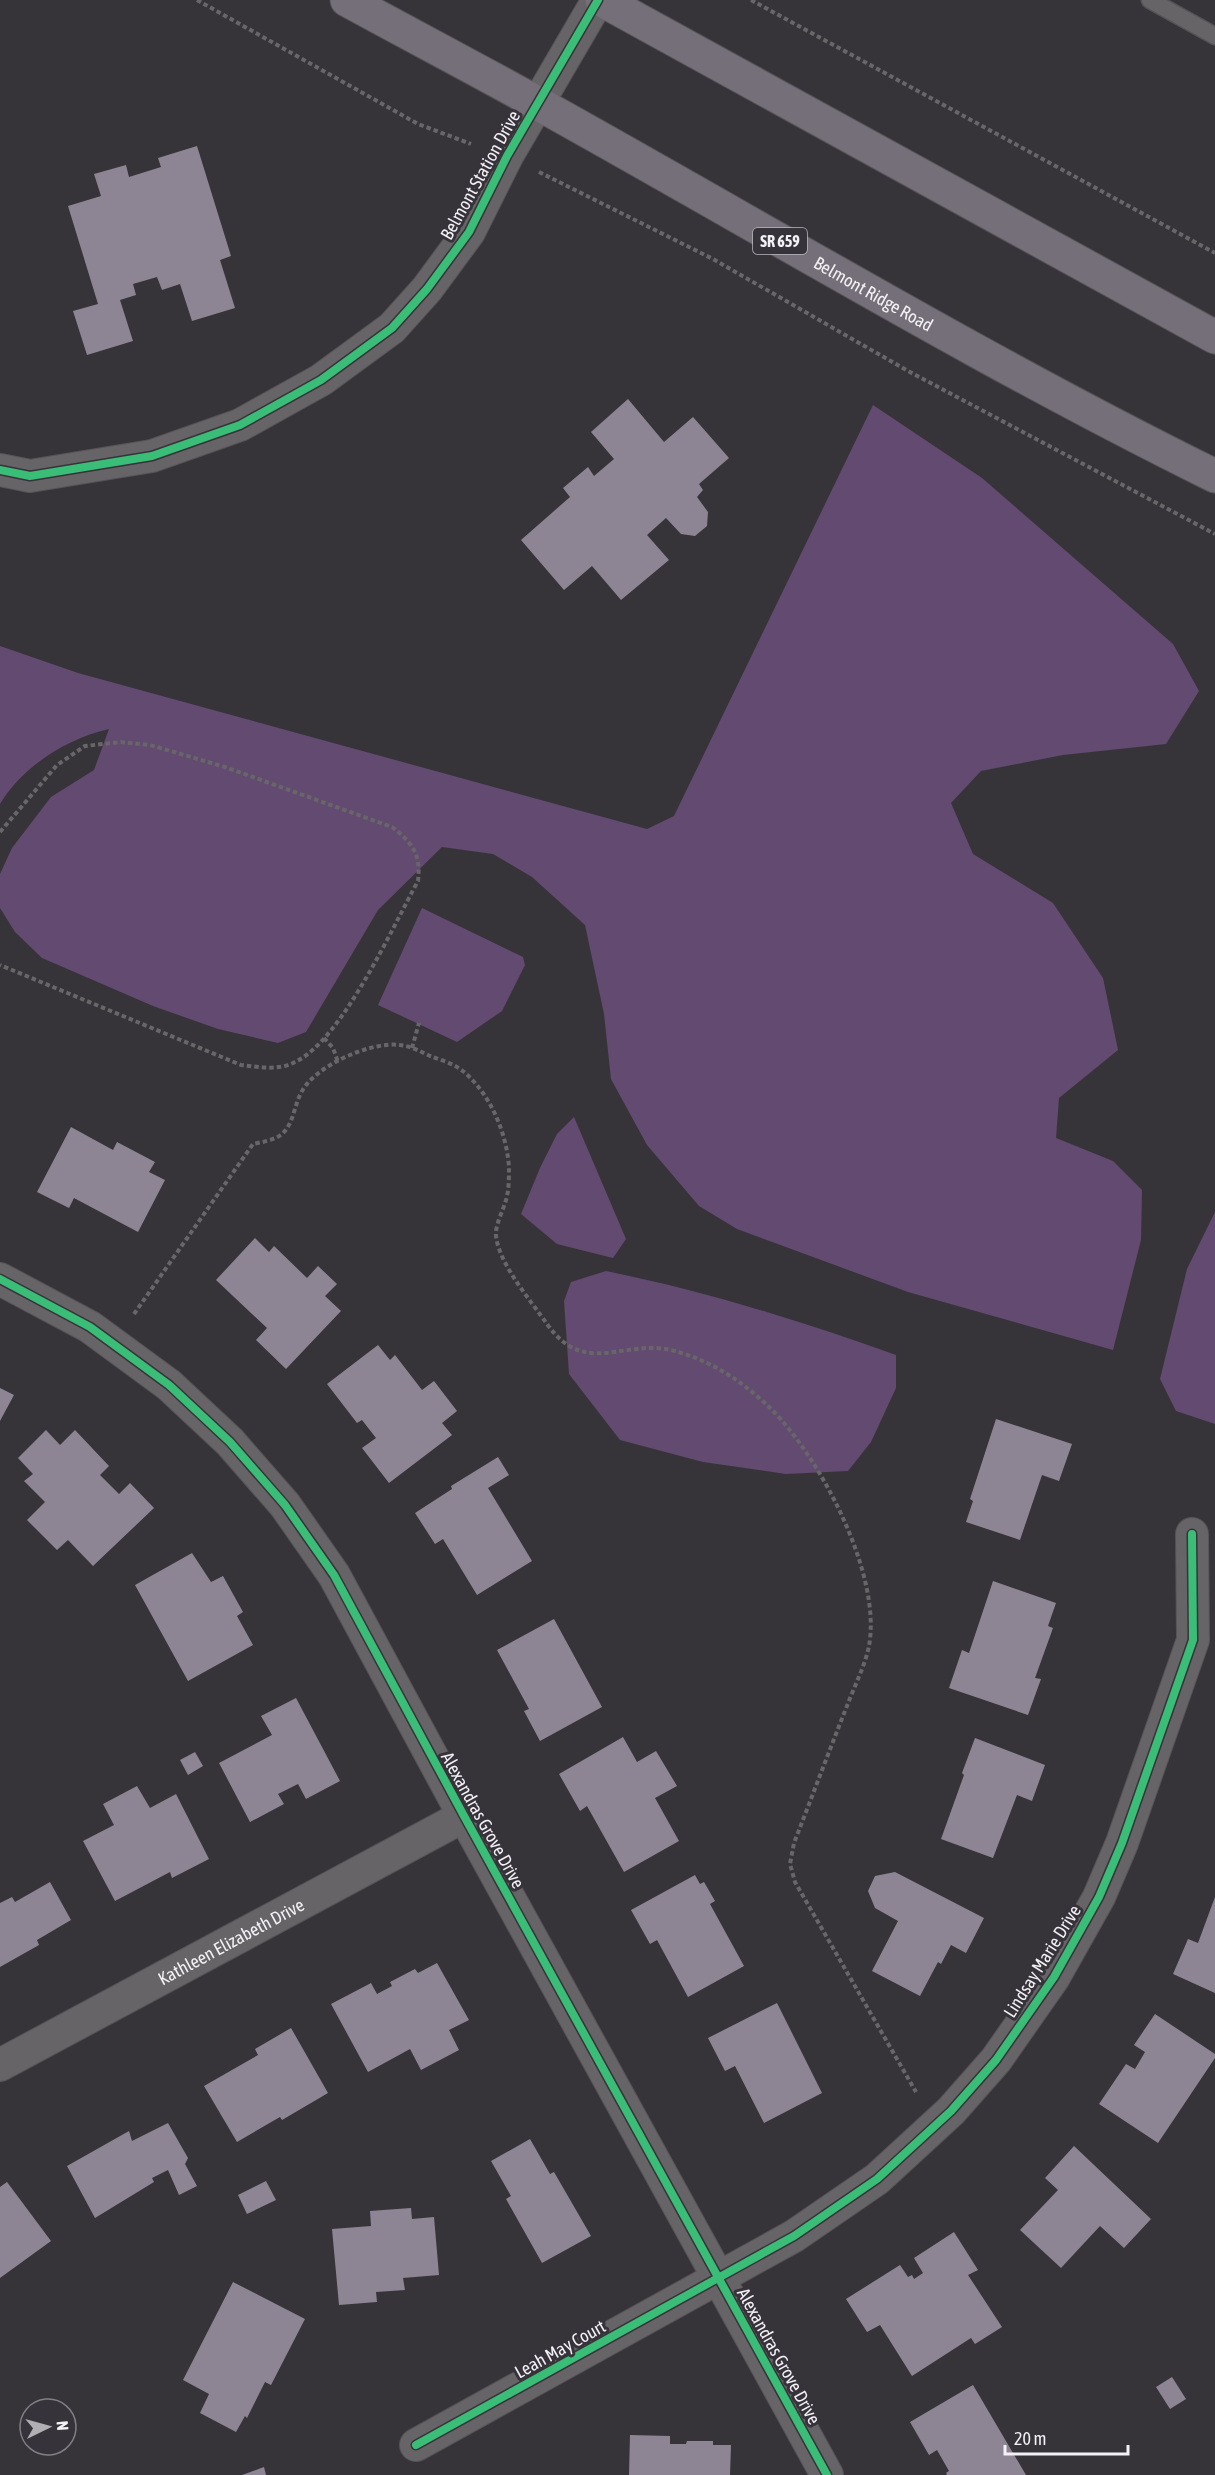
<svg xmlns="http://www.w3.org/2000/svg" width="1215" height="2475" font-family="'Asap Condensed',sans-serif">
	<rect width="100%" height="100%" fill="#373439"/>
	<g fill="#624a70">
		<path d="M873,405L982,478L1173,644L1199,691L1166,744L1063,755L981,771L951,803L973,854L1053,903L1103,978L1118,1050L1059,1098L1056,1138L1113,1161L1142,1190L1141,1240L1113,1350L908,1292L737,1229L699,1206L647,1145L611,1079L604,1014L585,925L532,877L493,854L442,847L378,910L306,1032L278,1043L218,1029L153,1006L42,958L15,932L0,908V874L12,848L51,797L94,770L109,729C66,739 23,766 0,804V646L78,673L647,829L674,816Z"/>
		<polygon points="422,908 523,957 525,965 502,1011 457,1042 378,1005"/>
		<polygon points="574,1117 626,1239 613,1258 557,1244 521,1214 540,1168 557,1134"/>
		<polygon points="1215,1212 1215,1424 1176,1411 1160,1379 1187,1269"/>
		<path d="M606,1271C705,1291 801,1321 896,1355V1388L871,1442L848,1471L786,1474L703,1462L620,1440L569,1374L564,1301L571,1282Z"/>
	</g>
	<g fill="#8e8594">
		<polygon points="197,146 231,256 220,260 235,308 192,321 180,284 162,290 157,277 133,284 136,295 120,300 133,341 87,355 73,311 98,304 68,206 101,196 94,174 126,165 129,177 161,167 158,158"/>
		<polygon points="628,399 664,442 693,417 729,458 699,484 703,490 697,497 708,512 707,526 695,536 681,534 666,518 647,535 669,560 621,600 592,566 564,590 521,540 570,497 563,488 588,467 594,476 614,459 591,432"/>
		<polygon points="71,1127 113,1150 117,1142 155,1162 149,1172 165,1180 138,1232 74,1198 69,1208 37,1192"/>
		<polygon points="255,1238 269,1252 274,1246 307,1278 318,1266 337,1284 325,1296 341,1311 286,1369 256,1340 267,1328 216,1280"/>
		<polygon points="378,1345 390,1360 395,1355 422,1390 434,1381 457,1411 442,1423 452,1435 389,1483 362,1448 376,1438 362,1420 357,1423 327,1384"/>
		<polygon points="0,1388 14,1395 0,1421"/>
		<polygon points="996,1419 1072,1444 1059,1481 1042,1475 1020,1540 966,1522 973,1501 970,1499"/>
		<polygon points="46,1430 60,1445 75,1430 109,1466 100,1475 119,1494 130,1483 154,1508 93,1566 68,1540 57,1550 27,1520 45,1502 24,1481 33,1474 18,1458"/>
		<polygon points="498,1457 509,1475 488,1488 532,1561 477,1595 443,1539 435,1544 415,1513 452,1489 451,1486"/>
		<polygon points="192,1553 211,1582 223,1576 243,1612 237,1616 253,1645 188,1681 135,1585"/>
		<polygon points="993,1581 1056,1603 1048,1626 1053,1628 1035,1678 1041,1679 1028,1715 949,1688 962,1650 969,1653"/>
		<polygon points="554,1619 602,1707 540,1741 524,1711 529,1709 497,1650"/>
		<polygon points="296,1698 340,1781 306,1799 298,1784 278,1794 284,1804 250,1822 219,1763 272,1735 261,1716"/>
		<polygon points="623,1737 637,1762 656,1751 677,1786 655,1798 679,1841 624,1872 587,1806 580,1811 559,1774"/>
		<polygon points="975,1738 1045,1765 1032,1801 1017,1795 993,1858 941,1839 964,1775 962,1773"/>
		<polygon points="195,1752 203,1766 188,1775 180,1760"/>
		<polygon points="137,1786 150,1808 176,1794 209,1859 172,1878 170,1872 115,1901 83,1841 114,1825 103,1804"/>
		<polygon points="895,1872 984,1918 966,1953 951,1945 941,1964 938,1962 920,1996 872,1971 898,1921 875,1908 868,1891 875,1876"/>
		<polygon points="695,1875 700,1884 704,1882 715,1901 710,1904 744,1966 688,1997 657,1940 650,1944 631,1910"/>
		<polygon points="50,1882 71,1920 37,1940 39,1945 0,1967 0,1903 12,1897 15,1902"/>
		<polygon points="1215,1897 1215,1993 1173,1974 1188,1939 1198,1943"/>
		<polygon points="437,1963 469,2020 449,2030 459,2050 421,2070 410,2049 368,2072 331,2004 371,1983 377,1994 392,1986 390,1982 415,1969 418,1973"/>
		<polygon points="777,2003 822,2093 764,2123 735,2066 725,2071 708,2038"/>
		<polygon points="1155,2014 1215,2054 1215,2058 1158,2143 1099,2104 1126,2064 1135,2069 1145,2052 1134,2045"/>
		<polygon points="291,2028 328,2093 282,2120 280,2117 237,2142 204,2086 258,2055 255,2049"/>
		<polygon points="168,2123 188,2158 185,2164 197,2186 179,2195 168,2170 152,2178 154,2182 95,2218 67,2166 129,2131 132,2141"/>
		<polygon points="530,2139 550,2174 554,2172 591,2236 542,2263 506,2199 511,2196 491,2161"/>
		<polygon points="1074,2146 1151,2219 1124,2248 1100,2226 1061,2268 1020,2230 1058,2190 1045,2178"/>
		<polygon points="266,2181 276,2200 247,2214 238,2195"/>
		<polygon points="7,2182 51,2241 0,2278 0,2187"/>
		<polygon points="411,2208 412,2219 434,2217 439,2275 403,2278 405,2290 376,2292 377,2302 339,2305 332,2229 371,2226 370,2211"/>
		<polygon points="954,2232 978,2270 968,2275 1002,2327 975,2344 971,2338 912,2376 880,2325 867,2332 846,2299 900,2265 908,2277 912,2275 914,2279 923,2273 914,2258"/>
		<polygon points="233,2282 305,2319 271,2385 265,2382 247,2418 245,2416 236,2432 200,2413 209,2394 183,2380"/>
		<polygon points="1172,2377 1186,2399 1170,2409 1156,2387"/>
		<polygon points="973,2385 1026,2475 947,2475 946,2473 949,2471 937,2450 929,2455 910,2422"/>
		<polygon points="630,2435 670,2436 670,2444 686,2444 687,2441 713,2441 713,2445 731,2445 730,2475 629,2475"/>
		<polygon points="264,2467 266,2475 242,2475"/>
	</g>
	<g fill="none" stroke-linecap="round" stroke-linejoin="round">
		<g stroke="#555357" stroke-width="19">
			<polyline id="service" points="1150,0 1215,36"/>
		</g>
		<g stroke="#555357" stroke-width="34">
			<g id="minor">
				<polyline points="0,470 30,476 152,456 240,425 321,380 392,328 427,289 469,232 507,156 598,0"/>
				<polyline points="0,1279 90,1327 169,1385 230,1442 285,1505 334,1575 464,1816 827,2475"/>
				<path id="s1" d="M0,2065L464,1816"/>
				<polyline points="416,2445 794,2236 877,2179 951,2111 996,2060 1054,1977 1099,1897 1122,1843 1193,1640 1192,1534"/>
			</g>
		</g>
		<g stroke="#555357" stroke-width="35">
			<g id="primary">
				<path id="s2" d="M347,0C411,35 476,69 539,104C764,229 984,362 1215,476"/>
				<polyline points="602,0 1215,337"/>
			</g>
		</g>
		<g stroke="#686669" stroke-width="4" stroke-dasharray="4.5 3" stroke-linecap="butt">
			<polyline points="197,0 418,124 471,144"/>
			<polyline points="751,0 1215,253"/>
			<polyline points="539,172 713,259 908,371 1215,534"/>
			<path d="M0,832L57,765L85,746L121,742L150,745L225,767L392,827C413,843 421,855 418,881C392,928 342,1040 295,1062C278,1071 259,1067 241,1065L0,965"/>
			<polyline points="324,1038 333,1048 338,1062"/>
			<polyline points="412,1048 419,1023"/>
			<path d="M134,1314L253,1144C262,1142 276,1140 283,1133C294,1122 294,1106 301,1093C314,1066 371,1041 400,1045C410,1046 420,1051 430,1056C441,1060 455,1064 464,1072C491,1095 507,1134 509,1168C509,1178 509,1190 506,1200C503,1211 495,1225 496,1236C499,1264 531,1301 547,1324C586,1379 624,1337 675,1351C712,1361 745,1383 772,1410C821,1459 882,1575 869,1646C865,1666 854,1687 847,1706C829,1751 812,1797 794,1843L790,1864L795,1882L916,2092"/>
		</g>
		<use href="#service" stroke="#666467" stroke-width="16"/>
		<use href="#minor" stroke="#666467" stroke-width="32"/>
		<use href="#primary" stroke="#756f79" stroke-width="33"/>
		<g stroke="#37333a" stroke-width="11">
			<g id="cycleway">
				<polyline points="0,470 30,476 152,456 240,425 321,380 392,328 427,289 469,232 507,156 598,0"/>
				<polyline points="0,1279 90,1327 169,1385 230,1442 285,1505 334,1575 464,1816 827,2475"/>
				<polyline points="416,2445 794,2236 877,2179 951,2111 996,2060 1054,1977 1099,1897 1122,1843 1193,1640 1192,1534"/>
			</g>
		</g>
		<use href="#cycleway" stroke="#3abd76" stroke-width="8"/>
	</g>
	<g text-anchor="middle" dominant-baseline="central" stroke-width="6" stroke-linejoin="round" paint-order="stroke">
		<rect fill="#37333a" stroke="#bbb8bd" stroke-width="1.5" x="753" y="228" width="54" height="26" rx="4.5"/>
		<g font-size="16" font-weight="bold" fill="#f3f1f5">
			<text x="780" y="241">SR 659</text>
		</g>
		<g font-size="18" fill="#f3f1f5" stroke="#37333a">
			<text transform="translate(480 175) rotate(-61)">Belmont Station Drive</text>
			<text stroke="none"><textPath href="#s2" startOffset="603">Belmont Ridge Road</textPath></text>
			<text transform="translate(483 1820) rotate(61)">Alexandras Grove Drive</text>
			<text stroke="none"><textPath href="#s1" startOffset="262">Kathleen Elizabeth Drive</textPath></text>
			<text transform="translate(1042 1961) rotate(-58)">Lindsay Marie Drive</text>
			<text transform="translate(560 2349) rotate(-29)">Leah May Court</text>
			<text transform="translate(779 2356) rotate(61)">Alexandras Grove Drive</text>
		</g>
	</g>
	<g transform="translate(48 2427) rotate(85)"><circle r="28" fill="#37333a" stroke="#827f85" stroke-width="1.5"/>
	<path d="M0-4.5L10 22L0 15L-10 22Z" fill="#b1afb3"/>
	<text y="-9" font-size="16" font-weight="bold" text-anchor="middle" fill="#f3f1f5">N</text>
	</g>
	<path d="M1005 2445v9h123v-9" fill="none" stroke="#f3f1f5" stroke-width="3"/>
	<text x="1014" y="2445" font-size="18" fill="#f3f1f5" stroke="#37333a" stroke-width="4.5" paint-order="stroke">20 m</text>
</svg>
